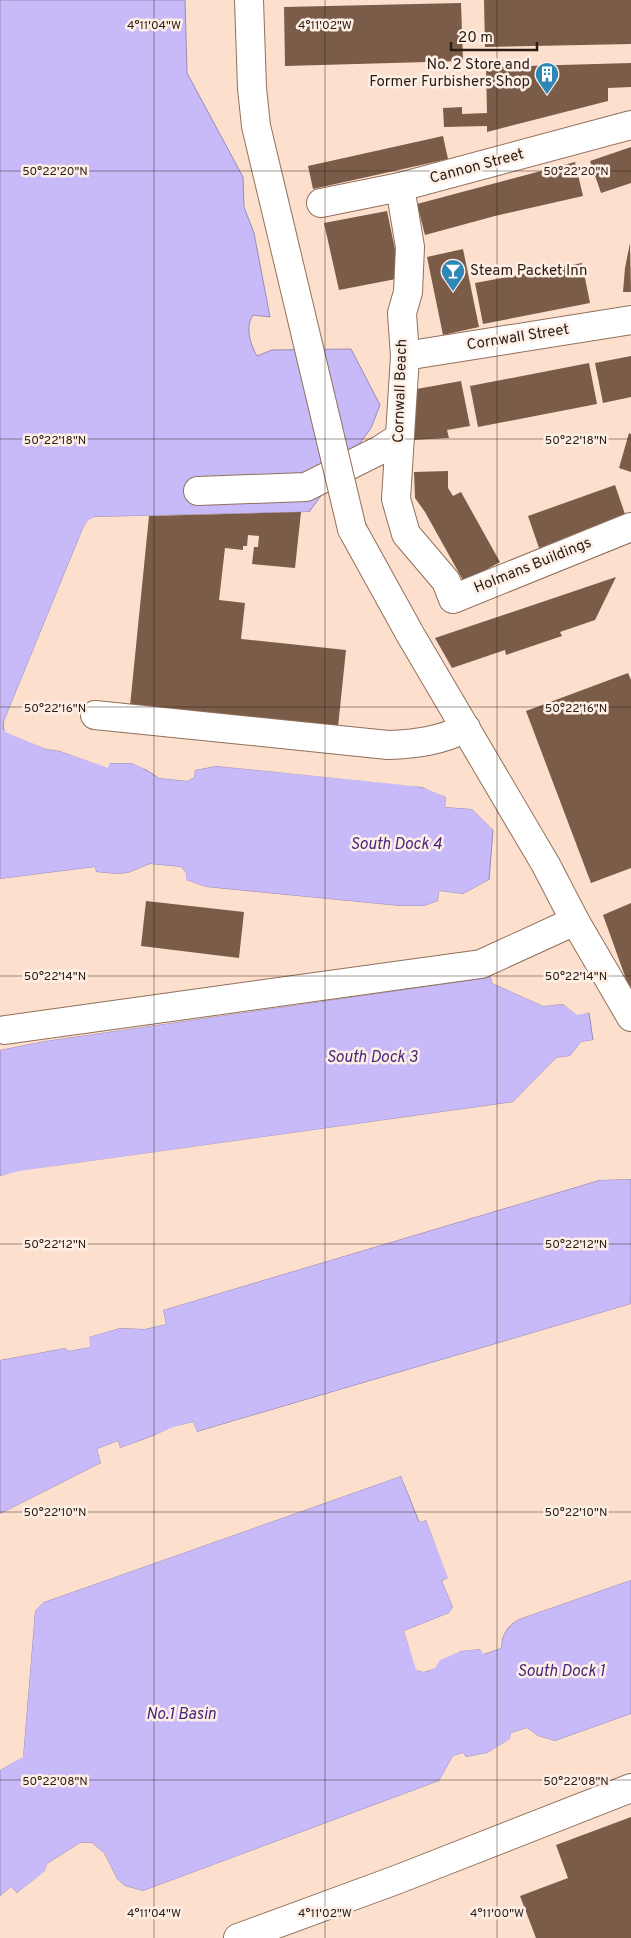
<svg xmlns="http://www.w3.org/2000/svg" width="631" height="1938" font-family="Overpass,sans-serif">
	<rect width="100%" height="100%" fill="#fcdfcc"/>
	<g fill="#c8baf9" stroke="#998bb4">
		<path d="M0,0H185L187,73L243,177L244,207L254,233L270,317L253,315C245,327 250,344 257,356L272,350L351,349L380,405L371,428L309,512L94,517L84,526L4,721L3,729L46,749L60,751L108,767L109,763H131L140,766L159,778L188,781L194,777L195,770L216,766L411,785L433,790L446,797L445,807L472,809L493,830L489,880L463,894L439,891L438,901L424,906H400L206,887L185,880L186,873L181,867L150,864L128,873L116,874L96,872L95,867L0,879Z"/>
		<polygon points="491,977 492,983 543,1006 563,1004 577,1014 589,1013 593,1040 581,1042 570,1056 556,1058 513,1102 51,1167 0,1176 0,1050 45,1041"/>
		<path d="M631,1179V1304L196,1432L193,1422C168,1428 145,1440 120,1448L118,1441L97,1449L101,1463L0,1514V1360L65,1348L69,1351L89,1347L88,1337L120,1328L145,1329L166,1324L163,1310L600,1180Z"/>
		<path d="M401,1476L419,1522L426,1520L449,1578L442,1581L453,1607L449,1613L404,1631L417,1670C433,1675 431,1667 440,1659C451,1651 467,1650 480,1649L484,1654L501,1648C502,1634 507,1627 519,1619L631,1580V1714L555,1741L538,1736L527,1728L511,1733V1739L487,1753L466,1757L463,1753L453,1756L439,1781L143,1891L125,1886L117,1879L104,1853L92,1843H80L47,1864L46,1871L17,1893L11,1887L0,1896V1770L23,1756L35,1611L44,1602Z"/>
	</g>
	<g fill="#fcdfcc">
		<polygon points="312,512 309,514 94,520 91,522 86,527 6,722 7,730 47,747 61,749 106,765 109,761 132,761 149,768 160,776 188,778 192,775 194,768 216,764 422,785 434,788 448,795 448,805 474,807 490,823 493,830 472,809 445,807 446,797 422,787 216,766 195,770 194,777 188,781 159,778 148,770 131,763 110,763 108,768 60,751 46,749 5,732 4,721 84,526 89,520 94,517"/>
		<polygon points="150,864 181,867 186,873 186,880 206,887 400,906 424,906 438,901 439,891 463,894 489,880 490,882 464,897 441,894 439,903 425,908 413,909 206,889 184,882 183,874 180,870 150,867 129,875 117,877 95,875 93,870 0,882 0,879 95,867 96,872 116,874 128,873"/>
		<polygon points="491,975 493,976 494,981 544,1004 564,1001 577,1012 587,1011 589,1013 577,1015 563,1004 543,1006 492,983 491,977 45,1041 0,1050 0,1048 45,1039"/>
		<polygon points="593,1040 595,1042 582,1044 571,1058 557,1060 513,1104 51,1169 0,1179 0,1176 19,1171 513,1102 556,1058 570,1056 581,1042"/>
		<polygon points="631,1177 631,1179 599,1180 163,1310 166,1324 145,1329 120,1328 89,1337 90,1347 69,1351 65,1348 0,1360 0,1358 64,1345 70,1348 87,1345 86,1337 88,1335 120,1326 145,1327 163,1322 160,1311 162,1308 599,1178"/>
		<polygon points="631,1304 631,1307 197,1435 194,1433 191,1425 174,1429 149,1441 121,1450 118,1449 116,1444 100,1450 104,1463 102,1465 0,1517 0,1514 101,1463 97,1449 118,1441 120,1448 148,1438 173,1427 193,1422 197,1432"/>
		<polygon points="401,1474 404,1475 421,1519 426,1518 428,1519 451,1578 450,1580 446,1582 455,1607 451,1615 407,1632 418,1668 424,1669 433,1666 438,1658 460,1648 480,1647 484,1651 498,1646 499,1637 506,1624 518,1617 631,1577 631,1580 519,1619 508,1626 502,1638 501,1648 483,1654 480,1649 461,1651 440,1660 435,1668 424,1672 416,1670 404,1631 449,1613 453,1607 442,1581 448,1578 426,1520 420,1522 401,1476 44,1602 35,1611 23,1757 0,1770 0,1767 21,1755 32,1610 42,1600"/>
		<polygon points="631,1714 631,1716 555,1743 537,1739 527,1730 513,1735 512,1741 488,1755 466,1760 462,1756 454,1758 440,1784 143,1893 124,1888 115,1881 102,1854 91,1845 81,1846 49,1866 47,1872 18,1895 15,1895 11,1890 0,1898 0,1896 11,1887 17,1893 45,1871 47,1864 80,1843 92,1843 104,1853 117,1879 125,1886 143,1891 439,1781 453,1756 463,1753 466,1757 487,1753 510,1739 511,1733 527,1728 538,1736 555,1741"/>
	</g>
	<g fill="#7b5c48">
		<polygon points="484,0 631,0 631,44 485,47"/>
		<polygon points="461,3 463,61 285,66 284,7"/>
		<polygon points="631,63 631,87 608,88 608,101 487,132 487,126 444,127 443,108 462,107 462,114 487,113 486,67"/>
		<polygon points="443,136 448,159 313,189 308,166"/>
		<polygon points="631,147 631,183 601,193 590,161"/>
		<polygon points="575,162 583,196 495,216 425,235 417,204"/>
		<polygon points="387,211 401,278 339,290 324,223"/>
		<polygon points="630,243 631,292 623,292 625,268"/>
		<polygon points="463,249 479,327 443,335 427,257"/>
		<polygon points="582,263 590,303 483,324 475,283"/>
		<polygon points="631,356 631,397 603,403 595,363"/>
		<polygon points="589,363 597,404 478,427 470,386"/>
		<polygon points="461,381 470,426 447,430 449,438 412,440 411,390"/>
		<polygon points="629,433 631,434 631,472 619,468"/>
		<polygon points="448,471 448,488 453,496 461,492 500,562 464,582 425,512 415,498 414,472"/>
		<polygon points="615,485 626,517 539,548 528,516"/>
		<polygon points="301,512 295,568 252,564 254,547 258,547 259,536 248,535 247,546 243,546 243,550 225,548 219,600 245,603 241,639 346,650 338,727 130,706 149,516"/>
		<polygon points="616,577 595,620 560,632 562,636 506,655 505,650 452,668 435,638"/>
		<polygon points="628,673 631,680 631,868 591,883 526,711"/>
		<polygon points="146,901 244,912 239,958 141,946"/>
		<polygon points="631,903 631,993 603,915"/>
		<polygon points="631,1817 631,1938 536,1938 520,1896 568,1878 556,1845"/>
	</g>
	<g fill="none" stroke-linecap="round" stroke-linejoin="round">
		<g stroke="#91705b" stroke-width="30">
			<g id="minor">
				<polyline points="249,0 252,88"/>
				<polyline points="400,187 410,247 408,292 402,313 405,356 396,499 406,534 446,581 453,599 631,527"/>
				<polyline points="321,203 400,187 631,125"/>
				<polyline points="405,356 631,320"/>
				<polyline points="198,491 306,487 380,450 400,437"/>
				<polyline points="352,529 410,634 546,865 575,921 631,1017"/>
				<path d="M95,715L388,745C416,744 440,741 466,728"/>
				<polyline points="5,1030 481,964 575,921"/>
				<polyline points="238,1938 396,1880 631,1788"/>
			</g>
		</g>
		<use href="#minor" stroke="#fff" stroke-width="28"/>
		<g stroke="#91705b" stroke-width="30" stroke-linecap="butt">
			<polyline id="minor-bridge" points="252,88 256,126 352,529"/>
		</g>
		<use href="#minor-bridge" stroke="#fff" stroke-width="28"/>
	</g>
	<path fill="none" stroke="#2a1d14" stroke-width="1" stroke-opacity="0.45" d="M154,0V1938M325,0V1938M497,0V1938M0,171H631M0,439H631M0,707H631M0,976H631M0,1244H631M0,1512H631M0,1780H631"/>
	<defs>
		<g id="building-pin" transform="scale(1.25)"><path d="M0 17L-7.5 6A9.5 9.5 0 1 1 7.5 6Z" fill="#2d88b5" stroke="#feefe6"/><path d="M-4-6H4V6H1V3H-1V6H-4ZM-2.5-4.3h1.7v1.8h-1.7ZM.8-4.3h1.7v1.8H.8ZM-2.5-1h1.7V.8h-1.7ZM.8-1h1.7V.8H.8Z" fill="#fff"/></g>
		<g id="bar-pin" transform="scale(1.25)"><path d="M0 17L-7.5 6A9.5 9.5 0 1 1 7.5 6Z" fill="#2d88b5" stroke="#feefe6"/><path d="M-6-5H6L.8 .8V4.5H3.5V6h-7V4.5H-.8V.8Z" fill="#fff"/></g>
	</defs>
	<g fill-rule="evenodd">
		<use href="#building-pin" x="547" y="74"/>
		<use href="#bar-pin" x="453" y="271"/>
	</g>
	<g text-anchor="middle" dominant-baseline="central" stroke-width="5" stroke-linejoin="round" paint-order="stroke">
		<g font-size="15" fill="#2a1d14" stroke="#feefe6" text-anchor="end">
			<text x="530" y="65">No. 2 Store and<tspan x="530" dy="17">Former Furbishers Shop</tspan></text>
			<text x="470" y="271" text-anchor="start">Steam Packet Inn</text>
		</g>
		<g font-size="15" fill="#2a1d14" stroke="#feefe6">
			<text transform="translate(477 167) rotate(-15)">Cannon Street</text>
			<text transform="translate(518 338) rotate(-9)">Cornwall Street</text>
			<text transform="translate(401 391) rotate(-88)">Cornwall Beach</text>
			<text transform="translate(533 566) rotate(-22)">Holmans Buildings</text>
		</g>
		<g font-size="16" font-style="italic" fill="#45257e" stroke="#feefe6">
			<text x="396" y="845">South Dock 4</text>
			<text x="372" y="1058">South Dock 3</text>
			<text x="561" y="1672">South Dock 1</text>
			<text x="181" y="1715">No.1 Basin</text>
		</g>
	</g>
	<g font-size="12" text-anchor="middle" fill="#2a1d14" stroke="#feefe6" stroke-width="5" stroke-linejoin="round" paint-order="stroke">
		<text x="154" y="29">4°11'04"W</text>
		<text x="325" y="29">4°11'02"W</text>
		<text x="55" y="175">50°22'20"N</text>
		<text x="576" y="175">50°22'20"N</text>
		<text x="55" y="444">50°22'18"N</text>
		<text x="576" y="444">50°22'18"N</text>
		<text x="55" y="712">50°22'16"N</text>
		<text x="576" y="712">50°22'16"N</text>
		<text x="55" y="980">50°22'14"N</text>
		<text x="576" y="980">50°22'14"N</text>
		<text x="55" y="1248">50°22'12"N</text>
		<text x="576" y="1248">50°22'12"N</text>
		<text x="55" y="1516">50°22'10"N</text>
		<text x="576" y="1516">50°22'10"N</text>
		<text x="55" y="1785">50°22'08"N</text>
		<text x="576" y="1785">50°22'08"N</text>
		<text x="154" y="1917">4°11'04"W</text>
		<text x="325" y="1917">4°11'02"W</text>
		<text x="497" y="1917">4°11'00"W</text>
	</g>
	<path d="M451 42v8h86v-8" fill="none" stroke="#2a1d14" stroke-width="2.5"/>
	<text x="458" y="42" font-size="15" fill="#2a1d14" stroke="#feefe6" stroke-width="4" paint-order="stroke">20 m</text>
</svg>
